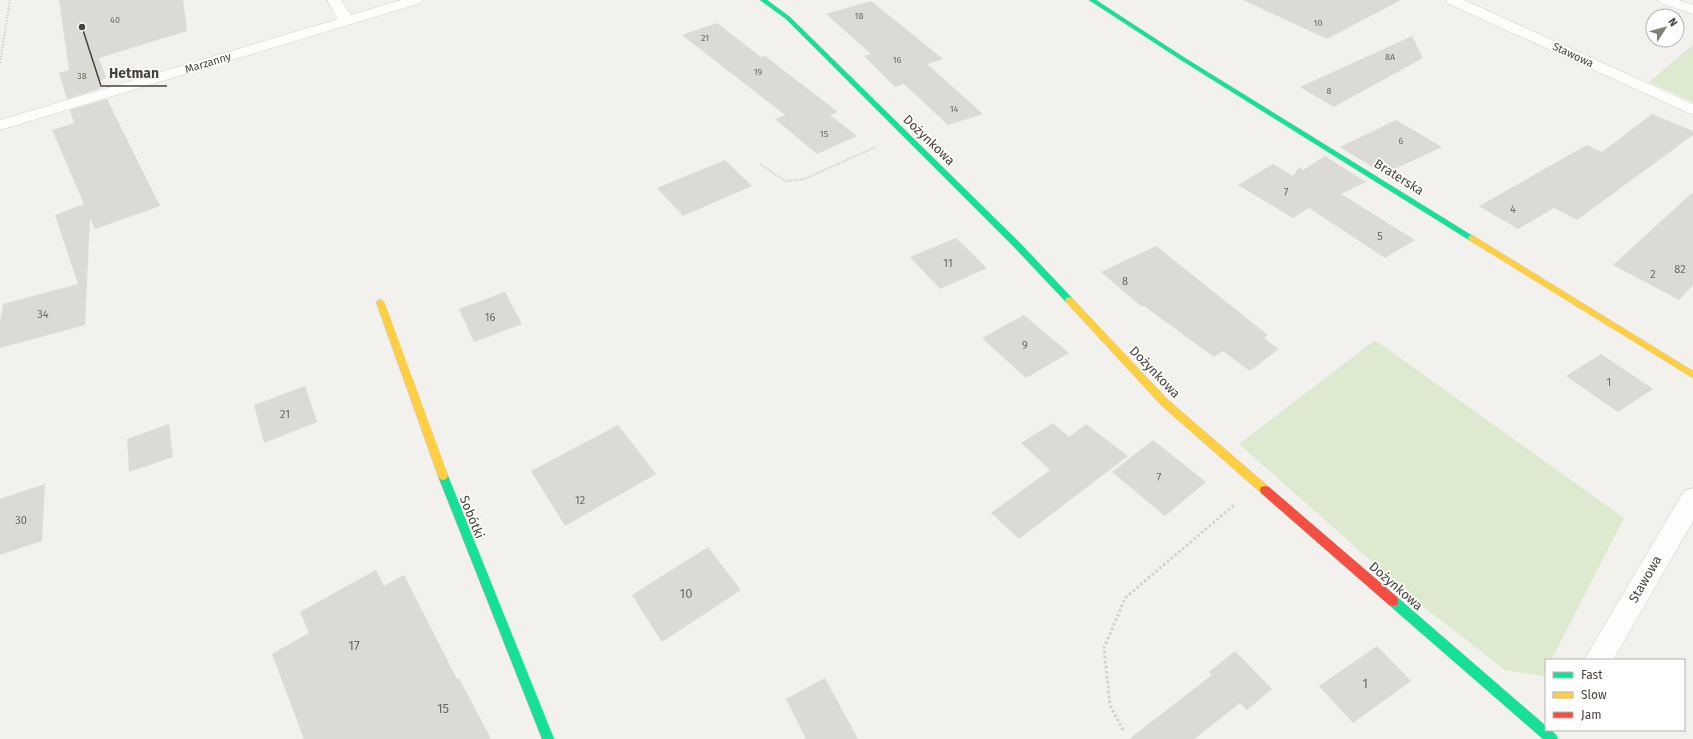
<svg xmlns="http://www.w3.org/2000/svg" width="1693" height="739" font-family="'Fira Sans',sans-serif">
	<rect width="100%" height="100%" fill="#f2f1ed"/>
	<g fill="#deeacf">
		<polygon points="1693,45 1693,102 1649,82"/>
		<polygon points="1375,340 1624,518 1551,660 1546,660 1546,670 1543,676 1505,670 1421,605 1239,444"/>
	</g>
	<g fill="#dcdad6">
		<polygon points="59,0 183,0 187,31 99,58 106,78 98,81 101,88 67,99 59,73 69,70"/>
		<polygon points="1243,0 1401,0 1327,39"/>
		<polygon points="871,1 943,59 927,64 983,114 948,125 904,84 895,87 864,56 871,54 826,14"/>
		<polygon points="717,23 761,57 765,56 838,112 830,115 857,136 817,154 775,119 785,115 682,35"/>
		<polygon points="1412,36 1423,58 1334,107 1300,87"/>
		<polygon points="107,99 160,206 95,229 90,218 85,325 0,348 0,323 3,304 78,284 55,215 84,204 52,130 74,123 70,110"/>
		<polygon points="1652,114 1693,131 1693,135 1577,220 1554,208 1518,229 1479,206 1587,145 1602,152"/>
		<polygon points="1396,120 1442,147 1384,174 1340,147"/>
		<polygon points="1325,156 1366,182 1341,194 1415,240 1385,258 1309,208 1293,218 1238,185 1273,164 1293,176 1299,167 1303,170"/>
		<polygon points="725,160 752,186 683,216 657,188"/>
		<polygon points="1693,192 1693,285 1679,300 1613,265"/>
		<polygon points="956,238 987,268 940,289 910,257"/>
		<polygon points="1156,246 1268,335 1264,338 1279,349 1250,371 1223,351 1214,357 1144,306 1142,307 1101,272"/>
		<polygon points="505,292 522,324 474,342 459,309"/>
		<polygon points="1024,315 1069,353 1026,378 982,338"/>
		<polygon points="1601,354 1653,389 1618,412 1566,376"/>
		<polygon points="305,386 317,422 264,443 254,405"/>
		<polygon points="1053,423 1069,437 1086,424 1128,456 1019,539 991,513 1050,470 1021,443"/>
		<polygon points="169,424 173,457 129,472 127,439"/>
		<polygon points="618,425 656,474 565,526 531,471"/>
		<polygon points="1153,440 1206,482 1165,516 1112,472"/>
		<polygon points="45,484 42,541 0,555 0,499"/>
		<polygon points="708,547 741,590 662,642 632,595"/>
		<polygon points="376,570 384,586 404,575 457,679 459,678 491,739 304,739 272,654 309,633 300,612"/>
		<polygon points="1377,646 1411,681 1353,723 1319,686"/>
		<polygon points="1235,651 1272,689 1247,710 1240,703 1194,739 1129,739 1212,675 1209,672"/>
		<polygon points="825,678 858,739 806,739 786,699"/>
	</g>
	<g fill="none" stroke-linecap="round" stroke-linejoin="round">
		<g stroke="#d0cfcb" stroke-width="1">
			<g id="street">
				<polygon points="327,0 341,0 351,15 401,0 423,0 421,3 0,130 0,120 338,19"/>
				<polygon points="1445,0 1464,0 1693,104 1693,115 1447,3"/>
				<polygon points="1658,0 1679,0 1693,5 1693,14 1660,3"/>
				<polygon points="1693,488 1693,521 1613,660 1584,660 1684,491"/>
			</g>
		</g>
		<g stroke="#d0cec4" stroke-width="1">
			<g id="fast">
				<polygon points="760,0 767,0 790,17 1020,243 1072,298 1073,300 1072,302 1066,302 1014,247 786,19"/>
				<polygon points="1089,0 1096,0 1185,58 1476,238 1475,240 1469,240 1181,60"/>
				<polygon points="443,472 446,473 448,476 554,739 542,739 438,476 440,473"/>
				<polygon points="1393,596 1397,597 1546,726 1546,730 1551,730 1556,735 1558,739 1543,739 1389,605 1388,601 1389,597"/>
			</g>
		</g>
		<g stroke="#d0cec4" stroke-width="1">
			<g id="slow">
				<polygon points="1472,235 1693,371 1693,378 1469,240 1468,238 1469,236"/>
				<polygon points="1069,297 1072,298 1167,399 1269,487 1270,490 1269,493 1265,494 1261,493 1161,405 1066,302 1065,300 1066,298"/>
				<polygon points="380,299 384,302 448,476 446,479 443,480 440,479 438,476 376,302"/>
			</g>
		</g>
		<g stroke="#d0cec4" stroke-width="1">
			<polygon id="jam" points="1265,486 1269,487 1397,597 1398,601 1397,605 1393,606 1389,605 1261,493 1260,490 1261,487"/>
		</g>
		<g stroke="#d2d1cb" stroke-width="2" stroke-dasharray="1.5 1.5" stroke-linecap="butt">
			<polyline points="0,63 10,0"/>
			<polyline points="760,164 785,181 804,179 876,147"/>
		</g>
		<polyline stroke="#d2d1cb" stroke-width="3" stroke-dasharray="2.5 2.5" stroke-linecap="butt" points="1123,730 1110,705 1104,648 1125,598 1234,505"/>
		<use href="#street" fill="#fdfdfc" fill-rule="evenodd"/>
		<use href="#fast" fill="#16e098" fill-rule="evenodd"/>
		<use href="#slow" fill="#ffcf43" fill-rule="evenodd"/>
		<use href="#jam" fill="#f24e42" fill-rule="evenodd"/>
	</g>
	<g text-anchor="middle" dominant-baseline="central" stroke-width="3.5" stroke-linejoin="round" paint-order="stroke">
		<g font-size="9" fill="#6e6a61">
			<text x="859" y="16">18</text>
			<text x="115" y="20">40</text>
			<text x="1318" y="23">10</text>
			<text x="705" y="38">21</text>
			<text x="1390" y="57">8A</text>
			<text x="897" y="60">16</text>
			<text x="758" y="72">19</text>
			<text x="82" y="76">38</text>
			<text x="1329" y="91">8</text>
			<text x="954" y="109">14</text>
			<text x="824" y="134">15</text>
			<text x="1401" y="141">6</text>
		</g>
		<g font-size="11" fill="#484339" stroke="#fff">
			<text transform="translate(1573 55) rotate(25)">Stawowa</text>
			<text transform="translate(208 63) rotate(-17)">Marzanny</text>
		</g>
		<g font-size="11" fill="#6e6a61">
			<text x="1286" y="192">7</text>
			<text x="1513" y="209">4</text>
			<text x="1380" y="236">5</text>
			<text x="948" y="263">11</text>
			<text x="1680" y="269">82</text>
			<text x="1653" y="274">2</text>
			<text x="1125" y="281">8</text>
			<text x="43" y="314">34</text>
			<text x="490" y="317">16</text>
			<text x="1025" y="345">9</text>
			<text x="1609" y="382">1</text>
			<text x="285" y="414">21</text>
			<text x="1159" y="477">7</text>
			<text x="580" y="500">12</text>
			<text x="21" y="520">30</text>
		</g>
		<g font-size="13" fill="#484339" stroke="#fff">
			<text transform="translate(929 140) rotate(44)">Dożynkowa</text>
			<text transform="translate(1399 177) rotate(32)">Braterska</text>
			<text transform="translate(1155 372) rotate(46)">Dożynkowa</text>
			<text transform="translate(472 517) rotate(68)">Sobótki</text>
			<text transform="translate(1645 579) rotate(-60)">Stawowa</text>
			<text transform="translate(1396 586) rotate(41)">Dożynkowa</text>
		</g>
		<g font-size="13" fill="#6e6a61">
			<text x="686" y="593">10</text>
			<text x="354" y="645">17</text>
			<text x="1365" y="683">1</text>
			<text x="443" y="708">15</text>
		</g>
	</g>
	<path fill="none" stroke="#484339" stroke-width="1.5" d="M82 27L101 86H167"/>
	<circle fill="#484339" stroke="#fff" stroke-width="1.5" cx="82" cy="27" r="4"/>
	<g font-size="14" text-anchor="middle" font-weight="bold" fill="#484339" stroke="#fff" stroke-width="3.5" stroke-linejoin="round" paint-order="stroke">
		<text x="134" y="78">Hetman</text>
	</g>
	<rect x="1545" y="659" width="140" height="72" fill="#ffffff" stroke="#b6b4b0"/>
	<rect x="1553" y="672" width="20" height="6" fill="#16e098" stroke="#b6b4b0"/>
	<text x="1581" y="679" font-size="12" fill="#484339">Fast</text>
	<rect x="1553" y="692" width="20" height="6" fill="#ffcf43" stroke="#b6b4b0"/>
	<text x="1581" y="699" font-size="12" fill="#484339">Slow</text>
	<rect x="1553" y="712" width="20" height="6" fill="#f24e42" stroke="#b6b4b0"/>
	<text x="1581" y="719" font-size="12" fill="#484339">Jam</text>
	<g transform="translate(1665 28) rotate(54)"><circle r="19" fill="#ffffff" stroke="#b6b4b0"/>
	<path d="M0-3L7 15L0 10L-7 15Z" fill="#848078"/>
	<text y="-6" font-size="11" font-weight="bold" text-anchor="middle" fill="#484339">N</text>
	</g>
</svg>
